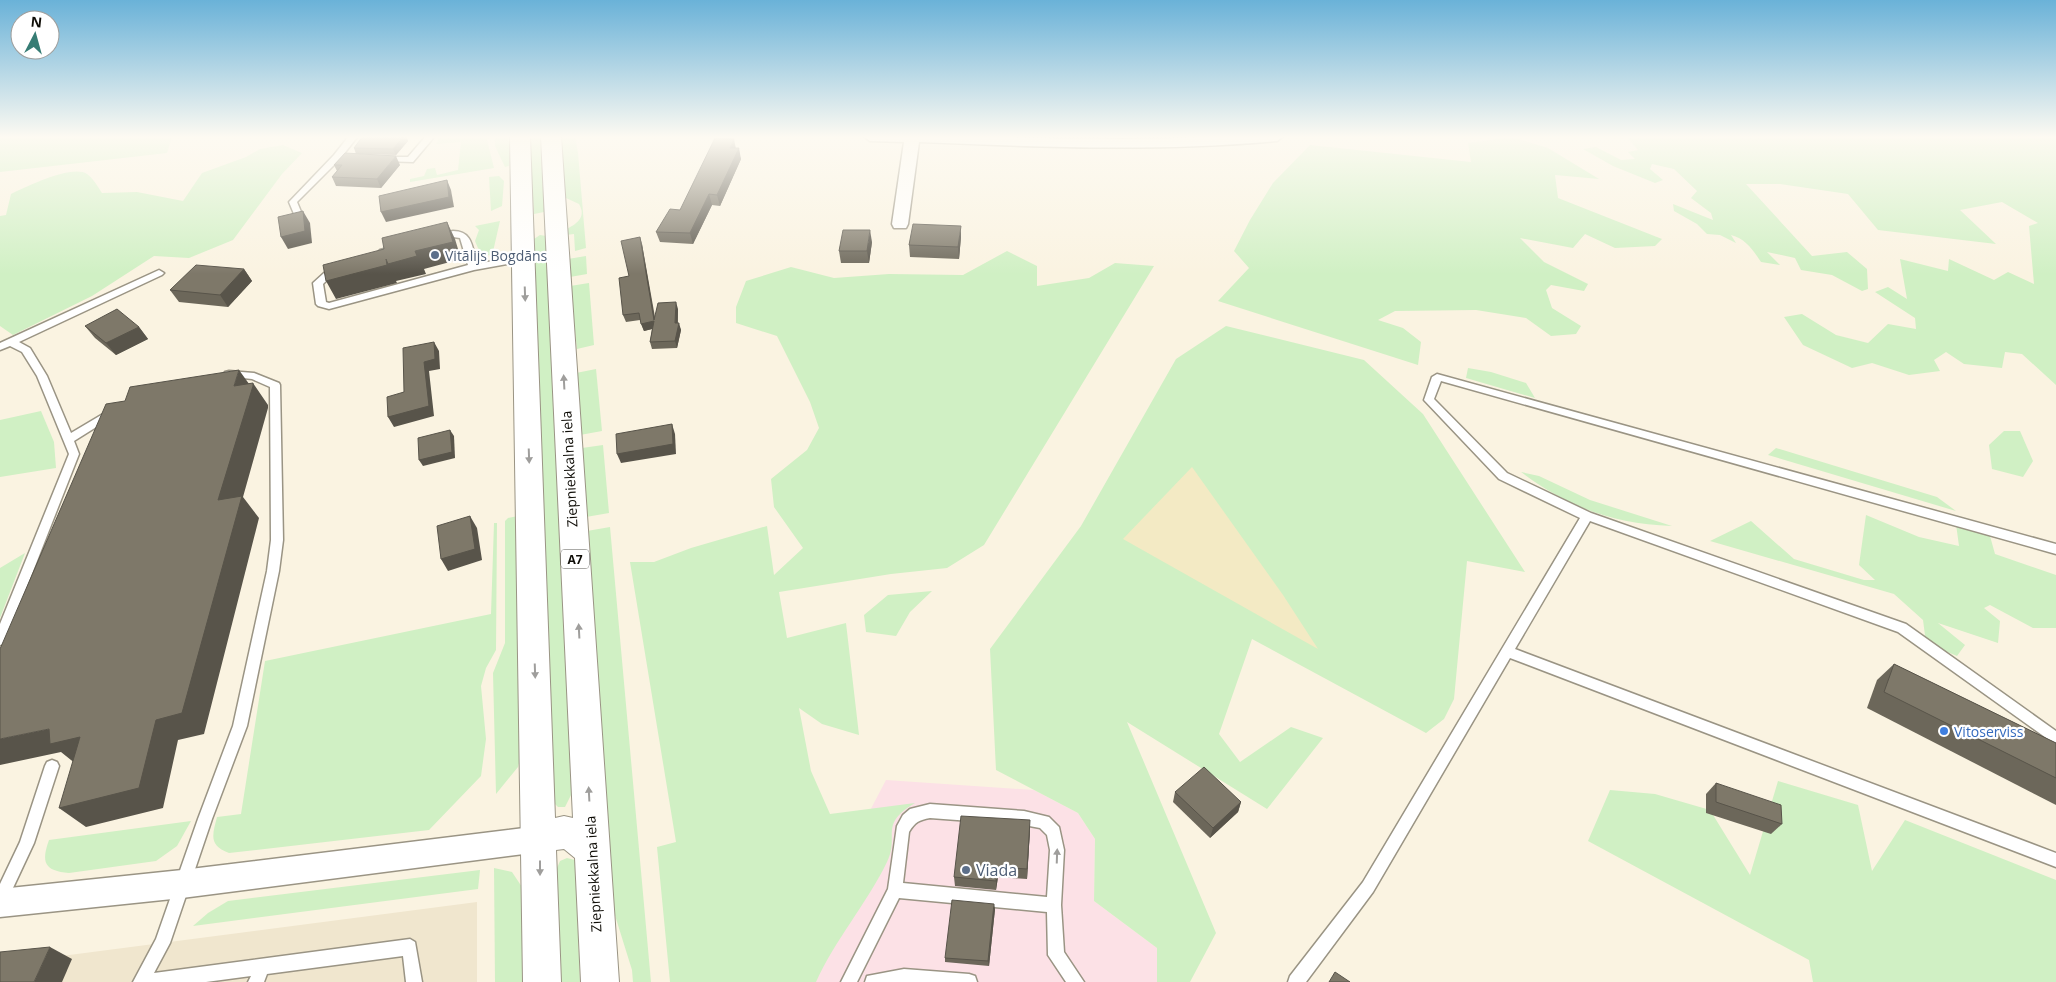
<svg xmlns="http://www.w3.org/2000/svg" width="2056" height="982" font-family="'Open Sans',sans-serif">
	<rect width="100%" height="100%" fill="#faf3e1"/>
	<polygon fill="#fce1e6" points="886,780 1034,790 1078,813 1095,839 1094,901 1157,948 1157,982 780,982"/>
	<polygon fill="#f0e6ce" points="477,902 477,982 0,982 0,964"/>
	<g fill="#d0f0c4">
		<polygon points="0,136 172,136 172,137 167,153 0,172"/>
		<polygon points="440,136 486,136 494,168 410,182 410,179 424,176 427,169 435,168 437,175 458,170 461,142 436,144"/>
		<polygon points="506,136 511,146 509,166 505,167 495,146 495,137"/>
		<polygon points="540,136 544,212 534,214 529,137"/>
		<path d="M564,136H575L578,153L586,248L575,251L574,234L566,235L565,230C576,224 587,218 579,204L566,198L560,141Z"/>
		<path d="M1626,136H2056V385L2022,354L2005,352L2002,368L1964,364L1946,352L1934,360L1940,371L1909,375L1872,363L1852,368L1803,345L1784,317L1802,314L1836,335L1868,343L1888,324L1916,329L1915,318L1875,292L1888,287L1907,299L1900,259L1948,271L1949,259L1994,280L2008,272L2034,284L2029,226L2038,223L2002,202L1960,210L1996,244L1878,230L1848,194L1780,184H1746L1812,256L1847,252L1867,269L1868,289L1862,291L1832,275L1801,270L1795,258L1767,252L1780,265L1761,262C1753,250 1746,239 1731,235L1736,243L1720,235L1707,234L1697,224L1674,211L1673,204L1713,220L1711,213L1691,198L1697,191L1674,169L1652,164L1650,169L1663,180L1655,183L1613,166L1583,149L1596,147L1621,160L1635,159L1628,152L1638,150Z"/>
		<polygon points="1512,137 1548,148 1599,179 1555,175 1558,198 1662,239 1655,246 1615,248 1585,234 1573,248 1520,238 1544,262 1588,284 1584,291 1551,285 1546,290 1552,308 1581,326 1576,334 1551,336 1526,318 1476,310 1395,311 1378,320 1403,328 1421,342 1418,365 1218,301 1249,268 1234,251 1250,220 1273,183 1310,145 1471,162 1468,143"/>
		<path d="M283,145L302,153L282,174L233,240L189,258L154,256L92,296L13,335L0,326V216L6,215L11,194C26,187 72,164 87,174C93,178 98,187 102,193L137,192L183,201L202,173L246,157L260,149Z"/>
		<polygon points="499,176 504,181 502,206 491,211 489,177"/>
		<polygon points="500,221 492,256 480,253 475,241 479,230 475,226"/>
		<polygon points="540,235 546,236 572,793 565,807 558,807 554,803 534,239"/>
		<path d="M1007,251L1037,266V286L1089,278L1115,263L1154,266L984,545L947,568L891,574L779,592L787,638L846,623L859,735L822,724L799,708L811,771L830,814L915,803C878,825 900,835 887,862C867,903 835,940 816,982H670L657,847L676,842L630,562H654L691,548L767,526L774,575L803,548L774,507L771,479L807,450L819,428L810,402L777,336L736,323V307L746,281L791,267L834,278L889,274L963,275Z"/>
		<polygon points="586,256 587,274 570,277 568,259"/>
		<polygon points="589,283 594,345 577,349 570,286"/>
		<polygon points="1226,326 1364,360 1423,414 1525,572 1467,561 1454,699 1444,719 1426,733 1252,639 1219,734 1240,762 1291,727 1323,738 1267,809 1127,722 1216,933 1190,982 1157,982 1157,948 1094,901 1095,839 1078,813 996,770 990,649 1081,526 1176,359"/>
		<polygon points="1468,368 1491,372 1526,383 1535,398 1466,378"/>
		<polygon points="596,369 602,431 580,435 576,373"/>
		<polygon points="41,411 54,442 56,468 0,477 0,420"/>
		<polygon points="2004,431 2020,431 2033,461 2023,477 1992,469 1989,445"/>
		<polygon points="603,445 609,513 586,517 582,448"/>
		<polygon points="1776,448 1937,497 1956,511 1768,455"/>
		<path d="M1521,472L1539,476L1590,500L1672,526C1613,524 1568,507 1521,472Z"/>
		<polygon points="1866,515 1919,537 1959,546 1956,524 1990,536 1995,554 2056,575 2056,628 2033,628 1990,605 1984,608 2000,621 1998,643 1938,623 1965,645 1957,656 1926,643 1923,620 1894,594 1710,541 1751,521 1794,559 1864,580 1875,580 1859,565"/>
		<polygon points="518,516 521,755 518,767 496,794 493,673 505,643 505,521 508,518"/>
		<path d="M494,523H497L496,650L486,668L481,686L486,739L481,776L429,830L229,853C209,845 212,836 217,817L241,814L265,661L491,614Z"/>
		<polygon points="610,527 651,982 633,982 632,970 613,909 587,531"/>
		<polygon points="25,553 0,618 0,568"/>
		<polygon points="932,591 910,612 896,636 866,632 864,615 888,595"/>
		<polygon points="1778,781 1858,805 1872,871 1905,820 2056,880 2056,982 1813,982 1809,960 1588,841 1610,790 1655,794 1710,810 1750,875"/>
		<path d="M191,821L177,846L156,861L69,873C44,871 41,862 49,840Z"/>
		<polygon points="567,858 575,860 580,982 561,982 557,868 560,861"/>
		<polygon points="494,868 512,872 522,887 525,982 495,982"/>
		<polygon points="480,870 478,889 193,926 208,913 228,901"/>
	</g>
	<polygon fill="#f3eac4" points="1192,467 1283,595 1318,649 1123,539"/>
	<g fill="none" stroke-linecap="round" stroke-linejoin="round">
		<g stroke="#9a9484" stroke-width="3">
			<g id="service">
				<polygon points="349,136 358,136 343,155 356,156 360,158 356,160 339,160 297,202 304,219 303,221 297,221 289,202 334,155"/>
				<polygon points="426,136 435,136 413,162 382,161 378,159 382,157 408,157"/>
				<path d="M453,231C473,231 472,248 477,264L524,255L529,258L524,261L474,270L329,309L318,306L316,304L313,283L324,273L370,262L380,250ZM453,237L460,238L468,265L329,303L326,302L323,284L330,277L376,266L386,254Z"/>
				<polygon points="159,270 164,273 162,275 19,342 30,348 47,376 71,433 108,411 116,411 117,414 74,441 79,454 6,640 4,644 0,645 0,624 69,454 37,376 22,352 10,346 0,350 0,343"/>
				<polygon points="229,371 254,373 279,383 280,385 283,540 279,571 247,726 212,819 170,943 154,973 410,939 415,942 422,982 406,982 403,956 267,974 264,982 248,982 251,976 206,982 133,982 156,939 198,819 233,726 267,571 271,540 270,387 252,379 225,376 224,374 225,372"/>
				<polygon points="1437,374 2056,544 2056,554 1441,381 1434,399 1507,473 1591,513 1906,624 2056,731 2056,745 1898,632 1590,521 1515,649 2056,853 2056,867 1510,658 1373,892 1306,982 1288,982 1290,976 1363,882 1580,518 1499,479 1424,400 1432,377"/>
				<polygon points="52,760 57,762 59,766 34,843 5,905 0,907 0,884 20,842 45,766 47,762"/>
				<path d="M930,804L1024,811L1049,817L1059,827L1064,850L1061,905L1064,952L1084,982H1066L1048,955L1047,912L899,898L857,982H841L888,889L897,826L903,815L910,809ZM930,818L1024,825L1040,828L1047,835L1050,850L1047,897L903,883L909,832C915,822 919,820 930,818Z"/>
				<polygon points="904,969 969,974 975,976 977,982 865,982 867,976"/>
			</g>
		</g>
		<g stroke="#9a9484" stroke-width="3">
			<g id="minor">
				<path d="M863,136L1124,139L1284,136L1277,141C1157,152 1039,147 919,142L908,224L906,228H894L892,224L904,142L870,141Z"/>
				<polygon points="540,826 550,830 554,839 550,848 540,852 182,898 0,917 0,889 182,870"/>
			</g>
		</g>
		<g stroke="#9a9484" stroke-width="2">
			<polygon id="trunk" points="510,136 530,136 555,818 564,816 573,818 541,136 561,136 619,982 581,982 575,858 564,849 556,850 561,982 523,982"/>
		</g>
		<use href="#service" fill="#fff" fill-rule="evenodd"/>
		<use href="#minor" fill="#fff" fill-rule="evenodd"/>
		<use href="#trunk" fill="#fff" fill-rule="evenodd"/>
	</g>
	<g fill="#6c675a">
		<polygon points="363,136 406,136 408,141 396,155 356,154 354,148"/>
		<polygon points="736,148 741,159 720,206 712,205 693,244 660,242 656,232 680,210"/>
		<polygon points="334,165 400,165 381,188 336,186 332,177 337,171"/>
		<polygon points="961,237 959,259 910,257 909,245"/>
		<polygon points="872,242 869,263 841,263 839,251"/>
		<polygon points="642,244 655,317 678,309 678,323 681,330 677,348 652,349 650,342 652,329 644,331 640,320 626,322 623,315 629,276"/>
		<polygon points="244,269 252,281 228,307 179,302 170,290"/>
		<polygon points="85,326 139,327 148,339 116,355 95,338"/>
		<polygon points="1894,664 2056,743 2056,805 1867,708 1877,680"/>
		<polygon points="1716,783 1782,824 1771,834 1706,813 1706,794"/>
		<polygon points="1175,792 1241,802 1238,812 1210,838 1173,802"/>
		<polygon points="1030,830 1027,879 998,877 996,890 955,886 954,877"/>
		<polygon points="995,909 989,966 945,962 945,958"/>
	</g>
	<g fill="#58544a">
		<polygon points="404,136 406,136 408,141 396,155 393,149"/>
		<polygon points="734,139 736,149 730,148"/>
		<polygon points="739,148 741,159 720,206 717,195"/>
		<polygon points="396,156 400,165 381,188 377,179"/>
		<polygon points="447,180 451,190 454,207 386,222 381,212"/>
		<polygon points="709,194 712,205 693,244 690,233"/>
		<polygon points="303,211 310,223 312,243 288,249 281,237"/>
		<polygon points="447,222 455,239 461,259 424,269 426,274 396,281 397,283 336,299 326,281 386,259 415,251"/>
		<polygon points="961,226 961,237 959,259 958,247"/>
		<polygon points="870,230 872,242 869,263 867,251"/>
		<polygon points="640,237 642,244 656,327 654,320"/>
		<polygon points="244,269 252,281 228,307 220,295"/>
		<polygon points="676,302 678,309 677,329 679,323 681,330 677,348 675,341"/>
		<polygon points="654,321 656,328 644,331 641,324"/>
		<polygon points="139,327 148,339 116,355 106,343"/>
		<polygon points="434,342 439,351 440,369 429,371 434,416 394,427 388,417 424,362"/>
		<polygon points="239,370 252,388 253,383 268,405 268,408 243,497 259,518 204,734 178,740 163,808 86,827 59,808 218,500 234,386"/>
		<polygon points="672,424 675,434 676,454 621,463 617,454"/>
		<polygon points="450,430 454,436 455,458 423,466 419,460"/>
		<polygon points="470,516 477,528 482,560 448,571 441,559"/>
		<polygon points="49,729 80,737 76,764 61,752 0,765 0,739"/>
		<polygon points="1241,802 1238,812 1210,838 1213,828"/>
		<polygon points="1030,820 1030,830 1027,879 1027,869"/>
		<polygon points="997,867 998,877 996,890 996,881"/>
		<polygon points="994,904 995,909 989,966 988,961"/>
		<polygon points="50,947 72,959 62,982 34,982"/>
	</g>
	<g fill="#7e7869" stroke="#58544a">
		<polygon points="363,136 404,136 393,149 354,148"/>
		<polygon points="715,138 734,139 730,148 739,148 717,195 709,194 690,233 656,232 670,209 680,210"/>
		<polygon points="345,153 396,156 377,179 332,177 342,165 334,165"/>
		<polygon points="447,180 449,197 381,212 379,196"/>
		<polygon points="303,211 305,231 281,237 278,217"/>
		<polygon points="447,222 453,242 415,251 417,256 388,264 386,259 387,265 326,281 323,265 384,249 382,238"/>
		<polygon points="913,224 961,226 958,247 909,245"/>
		<polygon points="843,230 870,230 867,251 839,251"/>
		<polygon points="640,237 654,320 658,303 676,302 675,323 679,323 675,341 650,342 654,321 641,324 639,313 623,315 619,278 629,276 621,241"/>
		<polygon points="196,265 244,269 220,295 170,290"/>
		<polygon points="117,309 139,327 106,343 85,326"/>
		<polygon points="434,342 435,359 424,362 429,406 388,417 387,397 404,392 403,348"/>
		<polygon points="239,370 234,386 253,383 253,386 218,500 242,496 182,713 156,720 139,788 59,808 80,737 50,744 49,729 0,739 0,649 106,404 125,401 130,387"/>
		<polygon points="672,424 673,444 617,454 616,434"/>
		<polygon points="450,430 452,452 419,460 418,438"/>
		<polygon points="470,516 475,549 441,559 437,526"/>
		<polygon points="1894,664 2056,743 2056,778 1884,692"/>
		<polygon points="1204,767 1241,802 1213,828 1175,792"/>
		<polygon points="1716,783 1781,805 1782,824 1716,802"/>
		<polygon points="961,816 1030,820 1027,869 997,867 996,881 954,877"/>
		<polygon points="952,900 994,904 988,961 945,958"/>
		<polygon points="50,947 34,982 0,982 0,952"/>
		<polygon points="1335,972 1350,982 1329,982"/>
	</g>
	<defs><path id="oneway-solid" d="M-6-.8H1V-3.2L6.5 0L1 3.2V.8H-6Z" transform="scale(1.25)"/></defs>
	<g fill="#9f9e9c">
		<use href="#oneway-solid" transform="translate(525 294) rotate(88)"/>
		<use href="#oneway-solid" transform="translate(564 382) rotate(-93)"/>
		<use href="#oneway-solid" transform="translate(529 456) rotate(88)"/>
		<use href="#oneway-solid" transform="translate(579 631) rotate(-93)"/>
		<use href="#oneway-solid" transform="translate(535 671) rotate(88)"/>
		<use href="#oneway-solid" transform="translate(589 794) rotate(-93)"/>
		<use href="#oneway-solid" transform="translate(1057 856) rotate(-88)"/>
		<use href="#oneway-solid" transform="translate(540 868) rotate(90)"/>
	</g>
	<linearGradient id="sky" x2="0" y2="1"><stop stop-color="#6ab2d8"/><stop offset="0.5" stop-color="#fdfaf2"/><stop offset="1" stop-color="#fdfaf2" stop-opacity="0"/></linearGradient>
	<rect width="2056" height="274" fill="url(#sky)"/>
	<g fill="#5c6f8a" stroke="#fff" stroke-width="2">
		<circle cx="435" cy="255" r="5"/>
		<circle cx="966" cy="870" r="5"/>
	</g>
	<circle fill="#3f7fe0" stroke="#fff" stroke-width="2" cx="1944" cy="731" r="5"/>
	<g text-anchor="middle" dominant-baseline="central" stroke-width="4.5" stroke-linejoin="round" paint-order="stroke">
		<rect fill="#fff" stroke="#575651" stroke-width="1" x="561" y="549.5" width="28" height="19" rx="4"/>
		<g font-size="12" font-weight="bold" fill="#0f0d07">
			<text x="575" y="559">A7</text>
		</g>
		<g font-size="14" fill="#4e5e75" stroke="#fff" text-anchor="start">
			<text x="445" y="255">Vitālijs Bogdāns</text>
		</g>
		<g font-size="14" fill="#0f0d07" stroke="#fff">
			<text transform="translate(569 469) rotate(-93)">Ziepniekkalna iela</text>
			<text transform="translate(593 874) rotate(-93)">Ziepniekkalna iela</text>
		</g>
		<g font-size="14" fill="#366cbe" stroke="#fff" text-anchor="start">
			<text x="1954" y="731">Vitoserviss</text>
		</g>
		<g font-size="16" fill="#4e5e75" stroke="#fff" text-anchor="start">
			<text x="976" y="870">Viada</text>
		</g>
	</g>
	<g transform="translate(35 35) rotate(6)"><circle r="24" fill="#ffffff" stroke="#9f9e9c"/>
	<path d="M0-4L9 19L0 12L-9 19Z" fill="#367c74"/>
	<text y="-8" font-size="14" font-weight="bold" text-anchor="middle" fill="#0f0d07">N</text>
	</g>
</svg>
